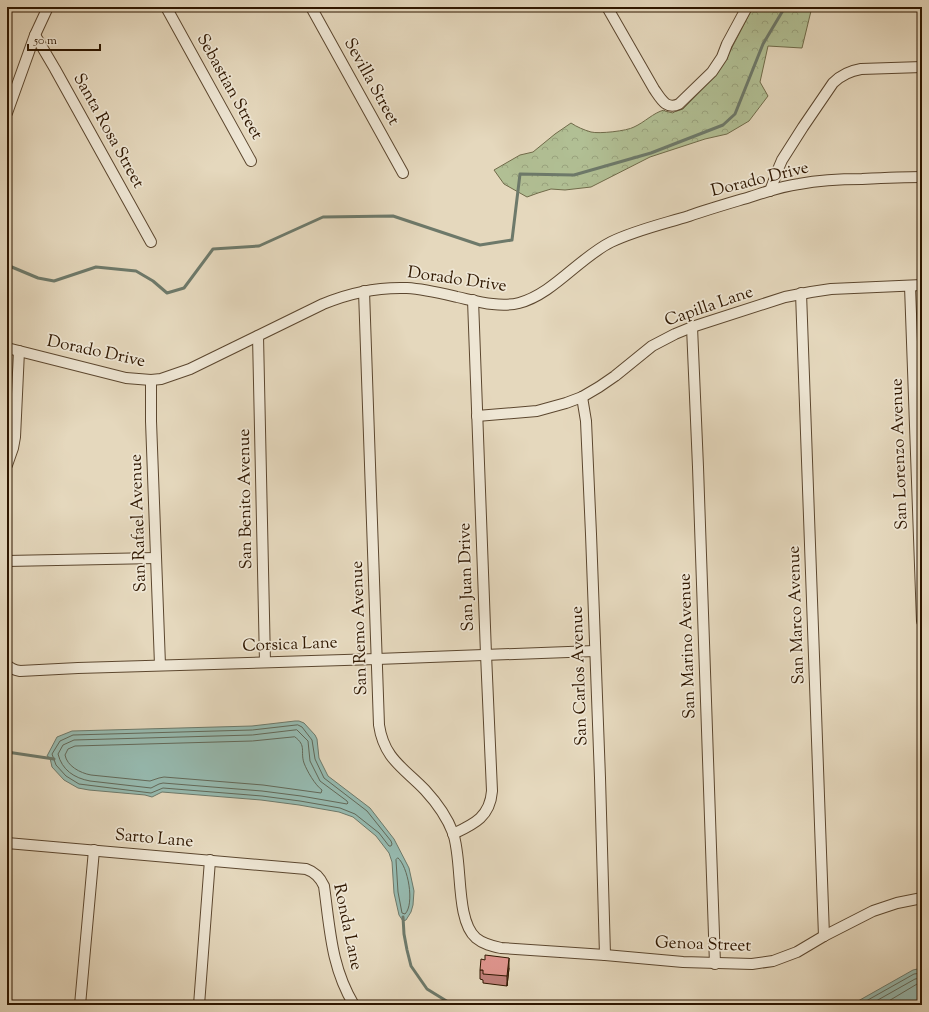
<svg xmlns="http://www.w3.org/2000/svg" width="929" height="1012" font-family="'Sorts Mill Goudy',serif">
	<defs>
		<pattern id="forest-crowns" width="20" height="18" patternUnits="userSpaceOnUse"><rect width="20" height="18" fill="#b1bf94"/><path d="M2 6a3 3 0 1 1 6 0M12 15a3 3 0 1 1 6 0" fill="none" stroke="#99a37e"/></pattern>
	</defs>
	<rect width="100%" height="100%" fill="#e5d8bd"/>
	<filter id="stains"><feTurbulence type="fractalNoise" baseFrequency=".005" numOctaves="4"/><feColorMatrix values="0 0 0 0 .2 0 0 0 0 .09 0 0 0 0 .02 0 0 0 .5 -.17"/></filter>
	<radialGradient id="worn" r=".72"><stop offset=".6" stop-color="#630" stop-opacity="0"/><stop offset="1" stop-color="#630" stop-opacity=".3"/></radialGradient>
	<path fill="url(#forest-crowns)" stroke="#706b4a" d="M753,7H816L811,11L802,48L768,46L760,82L768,96L749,121L727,134L705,139L650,157L591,187L565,190L551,189L538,193L527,197L504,184L494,170L520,155L533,152L555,134L571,123C577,127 584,130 591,132C599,134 627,131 634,127C645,122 653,113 664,110L665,111L673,113L674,112L683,109L715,76L726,59Z"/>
	<g fill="#96bab0" stroke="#6d796a">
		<polygon points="295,721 299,721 304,723 315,735 317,739 319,758 328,776 370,808 394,839 409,868 414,891 413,905 411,912 406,920 403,921 399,915 394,893 392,862 389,853 376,836 353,817 339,812 299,805 261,800 162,792 152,797 145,795 89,790 78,788 64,780 52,767 50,758 47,756 57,737 72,731 252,726"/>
		<polygon points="922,968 922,1005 851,1005 913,970"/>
	</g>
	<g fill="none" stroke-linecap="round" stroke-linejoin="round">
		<g stroke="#626858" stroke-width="1">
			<polygon points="298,725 302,727 312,740 315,759 324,778 367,811 391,841 392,844 391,846 389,846 379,833 355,814 340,808 300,801 262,796 163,788 151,793 79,784 66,776 56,765 52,754 60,741 73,735 252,730"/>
			<path d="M297,730L308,741L310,761L320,781L347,801L348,803L347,804L301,796L262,791L163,783L159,784L151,788L90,781C74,778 62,770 58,754L63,745L74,740L252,735Z"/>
			<path d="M295,737C307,746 300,751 304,763C307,771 315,785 322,790L321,793L263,785L164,777L159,778L150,781L91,775C80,773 67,766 65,755L68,749L75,746L252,741Z"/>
			<path d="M398,858C408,866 415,904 405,914L402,913L398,892L396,860Z"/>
			<polyline points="859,1005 914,974 922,973"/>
			<polyline points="869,1005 915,979 922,978"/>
			<polyline points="882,1005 917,984 922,984"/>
		</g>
		<g stroke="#6d796a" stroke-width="3">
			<polyline points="7,265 38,278 54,281 96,267 136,271 153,281 167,293 184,288 213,249 259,246 323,217 393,216 480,245 512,240 520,174 574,175 651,153 723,125 735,114 763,44 785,7"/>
			<polyline points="7,752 54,759"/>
			<polyline points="403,917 404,934 407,950 411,966 427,989 453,1005"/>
		</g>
		<g stroke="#5c472f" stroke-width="12">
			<g id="minor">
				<polyline points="166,7 251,161"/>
				<polyline points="311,7 403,173"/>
				<path d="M607,7L654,89C661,99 666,110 679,104L712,72L722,57L727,44L747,7"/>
				<polyline points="35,35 55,69 151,242"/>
				<polyline points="7,113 35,35 48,7"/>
				<path d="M770,191L779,167L782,160L803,127L833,83C841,75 849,71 861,69L922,67"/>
				<polyline points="910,286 922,621"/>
				<path d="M364,291L379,725C384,759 404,768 425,790C437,803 447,817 453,833C463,861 455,920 476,938C483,944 492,946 501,948L605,955L683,962L752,964L773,961L797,952L824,936L873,911L897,903L922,898"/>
				<polyline points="801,293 824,936"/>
				<polyline points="692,327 698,467 715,964"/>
				<polyline points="258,336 265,662"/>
				<path d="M7,348L19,351L126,378L151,380L161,379L190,369L323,304C349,293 378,287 407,288C424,289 440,293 457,297C476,301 499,308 519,303C553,294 579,258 611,242C636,230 663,224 689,216C709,209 730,203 750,197C766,192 782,186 799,184C820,180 841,179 862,179C882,178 902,177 922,177"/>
				<polyline points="151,380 151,421 160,665"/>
				<polyline points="582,397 586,421 591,534 600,778 605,955"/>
				<polyline points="477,416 537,411 566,403 582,397 599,387 615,376 652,346 675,334 692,327 785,297 811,292 831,289 922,285"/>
				<polyline points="7,465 13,448 15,437 19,351"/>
				<polyline points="7,561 156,558"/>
				<path d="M7,665C11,669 14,670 20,671L78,668L377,659L595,651"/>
				<path d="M453,834C474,824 490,817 492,791L486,654L473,300"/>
				<path d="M7,843L306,869C315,872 320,877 324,886C330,929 331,967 354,1005"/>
				<polyline points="80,1005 94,850"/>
				<polyline points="199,1005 210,860"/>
			</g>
		</g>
		<use href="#minor" stroke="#eee6d4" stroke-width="10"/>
	</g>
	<polygon fill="#c0807a" stroke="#2f1700" points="509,968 507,986 483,983 483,980 480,979 480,970"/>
	<polygon fill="#9c6863" stroke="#2f1700" points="509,958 509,968 507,986 507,976"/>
	<polygon fill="#df958e" stroke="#2f1700" points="485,955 509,958 507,976 483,974 483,970 480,970 481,959 485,960"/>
	<g text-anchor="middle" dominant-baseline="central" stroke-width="3.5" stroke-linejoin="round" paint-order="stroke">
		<g font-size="17" fill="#2f1700" stroke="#eee6d4">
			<text transform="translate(371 82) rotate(61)">Sevilla Street</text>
			<text transform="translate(229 87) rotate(61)">Sebastian Street</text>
			<text transform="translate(108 131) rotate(61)">Santa Rosa Street</text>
			<text transform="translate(760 180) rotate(-14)">Dorado Drive</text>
			<text transform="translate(457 280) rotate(8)">Dorado Drive</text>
			<text transform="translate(709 307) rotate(-19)">Capilla Lane</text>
			<text transform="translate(96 352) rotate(12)">Dorado Drive</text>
			<text transform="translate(900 454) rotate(-92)">San Lorenzo Avenue</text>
			<text transform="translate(246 499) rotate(-91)">San Benito Avenue</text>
			<text transform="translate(139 523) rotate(-92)">San Rafael Avenue</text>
			<text transform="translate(467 577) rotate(-92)">San Juan Drive</text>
			<text transform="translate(797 615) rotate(-92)">San Marco Avenue</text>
			<text transform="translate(360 628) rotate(-92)">San Remo Avenue</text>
			<text transform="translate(290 645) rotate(-2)">Corsica Lane</text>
			<text transform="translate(688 646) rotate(-92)">San Marino Avenue</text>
			<text transform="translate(580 676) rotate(-92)">San Carlos Avenue</text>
			<text transform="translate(154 839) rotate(5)">Sarto Lane</text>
			<text transform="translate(347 927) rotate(78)">Ronda Lane</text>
			<text transform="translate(703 945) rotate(2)">Genoa Street</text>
		</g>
	</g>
	<rect width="929" height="1012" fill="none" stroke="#e5d8bd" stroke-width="24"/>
	<rect x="8" y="8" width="913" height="996" fill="none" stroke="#2f1700" stroke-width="2"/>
	<rect x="12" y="12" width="905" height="988" fill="none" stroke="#2f1700"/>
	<path d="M28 44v6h72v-6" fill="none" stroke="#2f1700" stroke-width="2"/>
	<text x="34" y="44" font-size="12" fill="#2f1700" stroke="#eee6d4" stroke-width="3" paint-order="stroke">50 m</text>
	<rect width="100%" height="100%" filter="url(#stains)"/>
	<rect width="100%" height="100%" fill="url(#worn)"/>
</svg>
